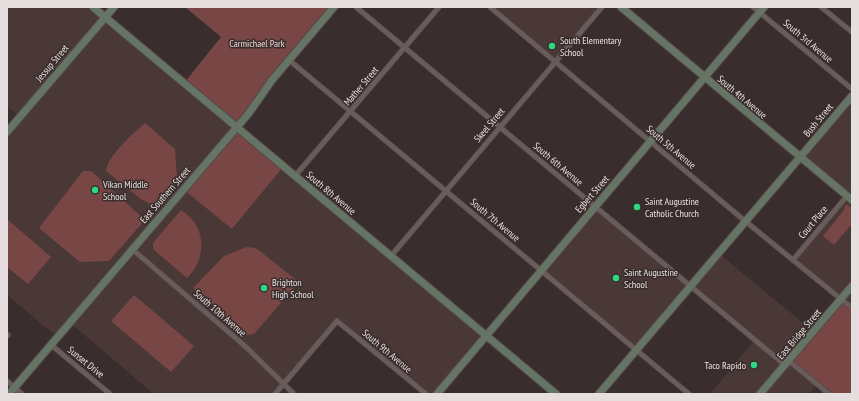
<svg xmlns="http://www.w3.org/2000/svg" width="859" height="401" font-family="'PT Sans Narrow',sans-serif">
	<rect width="100%" height="100%" fill="#392e2d"/>
	<g fill="#4a3837">
		<polygon points="7,7 93,7 236,127 232,229 284,166 486,335 437,394 426,394 337,321 275,394 154,394 69,322 57,337 7,295 7,132 20,117 7,106"/>
		<polygon points="489,7 602,7 556,62"/>
		<polygon points="852,96 852,308 793,260 847,196 800,158"/>
		<polygon points="595,206 691,285 718,253 814,332 817,384 809,394 710,394 755,339 691,286 636,350 541,270"/>
	</g>
	<g fill="#784645">
		<polygon points="185,7 334,7 237,127 284,166 232,229 183,189 236,127 184,83 221,37"/>
		<path d="M145,123L175,149L177,180L156,207L141,199L106,171C108,155 133,134 145,123Z"/>
		<polygon points="83,171 91,171 145,220 109,261 80,262 39,228"/>
		<polygon points="845,205 848,205 852,209 852,224 834,245 823,236 844,210"/>
		<path d="M181,210C207,225 207,259 187,278L153,249V243Z"/>
		<polygon points="7,219 51,257 28,284 7,267"/>
		<polygon points="247,247 256,248 299,282 254,334 247,335 193,288 224,256"/>
		<polygon points="134,295 194,346 171,372 111,321"/>
		<polygon points="841,299 852,308 852,394 829,394 789,361"/>
	</g>
	<g fill="none" stroke-linecap="round" stroke-linejoin="round">
		<g stroke="#534a49" stroke-width="6">
			<g id="street">
				<polyline points="356,7 785,365"/>
				<polyline points="490,7 745,221 852,308"/>
				<polyline points="753,7 852,89"/>
				<polyline points="821,7 852,32"/>
				<polyline points="289,60 689,394"/>
				<polyline points="295,176 439,7"/>
				<polyline points="132,249 246,347 294,394"/>
				<polyline points="391,256 602,7"/>
				<polyline points="793,260 847,196"/>
				<polyline points="7,336 8,335"/>
				<polyline points="50,344 110,394"/>
				<polyline points="789,361 829,394"/>
				<polyline points="7,381 22,394"/>
				<polyline points="275,394 337,321 426,394"/>
			</g>
		</g>
		<g stroke="#534a49" stroke-width="9">
			<g id="secondary">
				<polyline points="93,7 556,394"/>
				<polyline points="621,7 852,200"/>
				<polyline points="7,132 114,7"/>
				<polyline points="9,394 249,113 272,80 334,7"/>
				<polyline points="437,394 764,7"/>
				<polyline points="599,394 852,96"/>
				<polyline points="760,394 852,286"/>
			</g>
		</g>
		<use href="#street" stroke="#695c5b" stroke-width="4.5"/>
		<use href="#secondary" stroke="#667465" stroke-width="7"/>
	</g>
	<g fill="#2ed883" stroke="#392e2d" stroke-width="1.5">
		<circle cx="552" cy="46" r="4"/>
		<circle cx="95" cy="190" r="4"/>
		<circle cx="637" cy="207" r="4"/>
		<circle cx="616" cy="278" r="4"/>
		<circle cx="264" cy="288" r="4"/>
		<circle cx="754" cy="365" r="4"/>
	</g>
	<g text-anchor="middle" dominant-baseline="central" stroke-width="3" stroke-linejoin="round" paint-order="stroke">
		<g font-size="10" fill="#e6dede" stroke="#392e2d" text-anchor="start">
			<text x="560" y="40">South Elementary<tspan x="560" dy="12">School</tspan></text>
			<text x="103" y="184">Vikan Middle<tspan x="103" dy="12">School</tspan></text>
			<text x="645" y="201">Saint Augustine<tspan x="645" dy="12">Catholic Church</tspan></text>
			<text x="624" y="272">Saint Augustine<tspan x="624" dy="12">School</tspan></text>
			<text x="272" y="282">Brighton<tspan x="272" dy="12">High School</tspan></text>
			<text x="746" y="365" text-anchor="end">Taco Rapido</text>
		</g>
		<g font-size="10" fill="#e6dede" stroke="#392e2d">
			<text transform="translate(808 41) rotate(40)">South 3rd Avenue</text>
			<text transform="translate(52 63) rotate(-50)">Jessup Street</text>
			<text transform="translate(361 86) rotate(-50)">Mather Street</text>
			<text transform="translate(742 97) rotate(40)">South 4th Avenue</text>
			<text transform="translate(818 120) rotate(-50)">Bush Street</text>
			<text transform="translate(489 125) rotate(-50)">Skeel Street</text>
			<text transform="translate(671 147) rotate(40)">South 5th Avenue</text>
			<text transform="translate(558 164) rotate(40)">South 6th Avenue</text>
			<text transform="translate(331 193) rotate(40)">South 8th Avenue</text>
			<text transform="translate(592 194) rotate(-49)">Egbert Street</text>
			<text transform="translate(165 195) rotate(-49)">East Southern Street</text>
			<text transform="translate(495 220) rotate(40)">South 7th Avenue</text>
			<text transform="translate(813 222) rotate(-50)">Court Place</text>
			<text transform="translate(220 313) rotate(41)">South 10th Avenue</text>
			<text transform="translate(799 334) rotate(-50)">East Bridge Street</text>
			<text transform="translate(387 351) rotate(40)">South 9th Avenue</text>
			<text transform="translate(86 362) rotate(39)">Sunset Drive</text>
		</g>
		<g font-size="10" fill="#f1dad9" stroke="#392e2d">
			<text x="257" y="43">Carmichael Park</text>
		</g>
	</g>
	<rect width="859" height="401" fill="none" stroke="#e6dede" stroke-width="16"/>
</svg>
